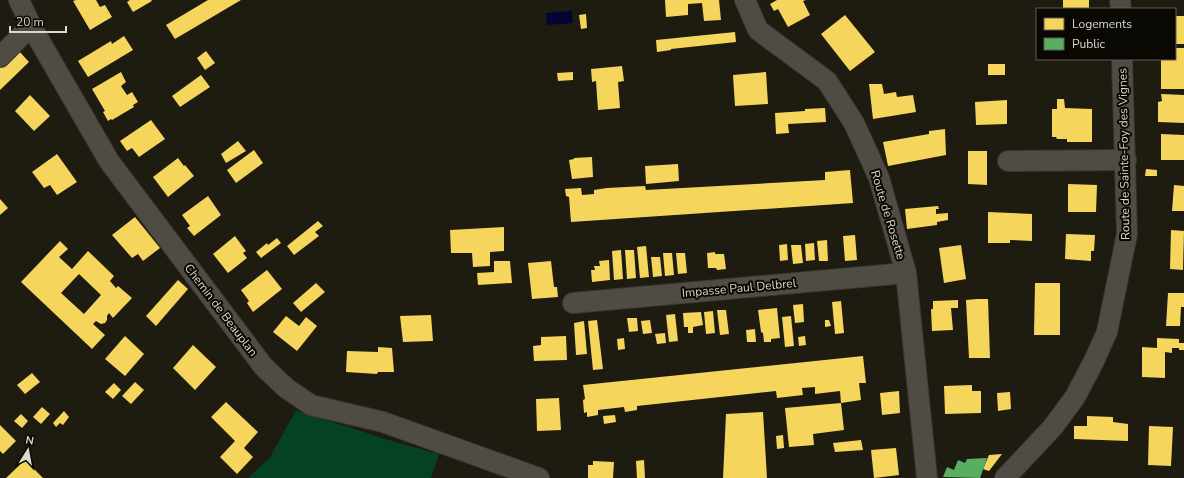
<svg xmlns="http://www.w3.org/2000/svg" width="1184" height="478" font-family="'Nunito Sans',sans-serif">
	<rect width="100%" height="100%" fill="#1e1b11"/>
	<polygon fill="#044125" points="296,410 395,442 439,454 431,478 248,478 269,459"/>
	<polygon fill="#030433" points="572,11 573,23 547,25 546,13"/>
	<g fill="#f6d55c" fill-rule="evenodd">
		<polygon points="76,0 96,0 100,7 105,5 112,17 90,30 73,1"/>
		<polygon points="130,0 151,0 152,1 133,12 127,2"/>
		<polygon points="208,0 241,0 175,39 166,25"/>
		<polygon points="665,0 719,0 721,20 704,21 702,3 688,4 688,15 666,17"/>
		<polygon points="777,0 806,0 803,1 810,15 788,27 778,9 774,11 770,4"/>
		<rect x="1063" y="0" width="26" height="9"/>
		<polygon points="586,14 587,28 581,29 579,15"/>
		<polygon points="845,15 875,52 850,71 821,34"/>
		<rect x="1175" y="16" width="9" height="28"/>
		<polygon points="735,32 736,42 671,49 671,50 657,52 656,40"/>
		<polygon points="124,36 133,50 88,77 78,61 111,41 112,44"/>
		<polygon points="1175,48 1184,48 1184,89 1161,89 1161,59 1175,59"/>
		<polygon points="19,51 29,62 0,90 0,68"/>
		<polygon points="206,51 215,63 205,70 197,58"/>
		<rect x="988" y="64" width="17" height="11"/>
		<polygon points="622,66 624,81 618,82 620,108 598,110 596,81 592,82 591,69"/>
		<polygon points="121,72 126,82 121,86 127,95 132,92 138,102 133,105 134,107 112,120 111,119 108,121 103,112 105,111 92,89"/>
		<polygon points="573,72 573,80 558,81 557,73"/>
		<polygon points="766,72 768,104 735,106 733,75"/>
		<polygon points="201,75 210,87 180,107 172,96"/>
		<polygon points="869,84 882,84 884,94 896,92 897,97 913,95 916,112 873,119"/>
		<polygon points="1161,94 1184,95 1184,123 1158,122 1158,102 1162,101"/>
		<polygon points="30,95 50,116 34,131 15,111"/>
		<polygon points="1057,99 1064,99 1065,108 1092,109 1092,142 1067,142 1067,139 1057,139 1056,137 1052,137 1052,109 1057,109"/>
		<polygon points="1007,100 1007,124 976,125 975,102"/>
		<polygon points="825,108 826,122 788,124 789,133 776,134 775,113 805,111 805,109"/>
		<polygon points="151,120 165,139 139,157 132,148 127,151 120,141"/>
		<polygon points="945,129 946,155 888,166 883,142 929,134 929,131"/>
		<polygon points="1161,134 1184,135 1184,160 1161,160"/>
		<polygon points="238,141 246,151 226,163 221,154"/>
		<polygon points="254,150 263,163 236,183 227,170"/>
		<polygon points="968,151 987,151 987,185 968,184"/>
		<polygon points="57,154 77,182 57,195 50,185 44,188 32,172"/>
		<polygon points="592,157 593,177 572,179 569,160 574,159 574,158"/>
		<polygon points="178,158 184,166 185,165 194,176 168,197 153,177"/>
		<polygon points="678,164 679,181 646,184 645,166"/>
		<polygon points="1146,169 1157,170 1157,176 1145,176"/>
		<polygon points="850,170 853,203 571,222 569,197 566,196 565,189 581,188 582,195 594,194 594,190 607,188 645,186 646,190 825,180 825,172"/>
		<polygon points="1068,184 1097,185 1096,212 1068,212"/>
		<polygon points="1174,185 1184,186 1184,211 1172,211"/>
		<polygon points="208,196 221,215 194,236 187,228 190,226 182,215"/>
		<polygon points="0,199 8,208 0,215"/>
		<polygon points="938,206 939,209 936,209 936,214 948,213 948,220 937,222 937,225 907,229 905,209"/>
		<polygon points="988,212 1032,214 1032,241 1010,240 1010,243 988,243"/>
		<polygon points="135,217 160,248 143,261 138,254 132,258 112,235"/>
		<polygon points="318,221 323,226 315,232 319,236 294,255 287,246"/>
		<polygon points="504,227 504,251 490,252 490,266 473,267 472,253 451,253 450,230"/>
		<polygon points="1171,230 1184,231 1183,270 1170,269"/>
		<polygon points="1066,234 1095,235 1094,251 1091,251 1091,261 1065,259"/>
		<polygon points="855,235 857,260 845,261 843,236"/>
		<polygon points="235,236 246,251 243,253 247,258 228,273 213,254"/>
		<polygon points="277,238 281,243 261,258 256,252 267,243 268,245"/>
		<polygon points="827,240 828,261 819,261 817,241"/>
		<path d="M60,241L68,249L59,257L72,269L88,251L114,276L110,281L116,288L118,286L132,298L113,318L109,313L107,316V320L105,323L101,324L96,321L93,324L105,335L92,349L21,282ZM79,274L101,295L84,314L61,293Z"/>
		<polygon points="814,243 815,260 806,261 805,244"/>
		<polygon points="787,244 788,260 780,261 779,245"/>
		<polygon points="791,245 801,245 803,263 793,264"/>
		<polygon points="961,245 966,279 944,283 939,248"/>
		<polygon points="646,246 649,277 640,278 637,247"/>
		<polygon points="621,250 623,279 614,280 612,251"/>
		<polygon points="625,250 634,250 636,278 627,279"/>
		<polygon points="715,252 715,254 724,254 726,269 717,270 716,268 708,268 707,253"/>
		<polygon points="663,253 672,253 674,275 665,276"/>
		<polygon points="676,253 685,253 687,273 678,274"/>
		<polygon points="651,257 660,257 662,276 653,277"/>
		<polygon points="609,260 610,280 592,282 591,270 595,270 594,266 600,266 599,261"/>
		<polygon points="494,261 510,261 512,283 478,285 477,273 494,272"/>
		<polygon points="551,261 554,287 557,287 558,297 532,299 528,263"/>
		<polygon points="267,270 282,289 253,312 247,303 249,301 241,290"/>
		<polygon points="178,280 188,289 156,326 146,316"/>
		<polygon points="316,283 325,292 301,312 293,303"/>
		<polygon points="1035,283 1060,283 1060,335 1034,335"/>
		<polygon points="1168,293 1184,293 1184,307 1181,307 1180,326 1166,326"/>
		<polygon points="977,299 988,299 990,358 969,358 966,300"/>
		<polygon points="958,300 958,308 951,308 953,330 932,331 931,309 933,309 933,301"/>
		<polygon points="841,301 844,333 835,334 832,302"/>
		<polygon points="803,304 804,322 795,323 793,305"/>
		<polygon points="777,308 780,338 771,339 771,342 764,342 763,333 761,332 758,310"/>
		<polygon points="717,310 726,310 729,334 720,335"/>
		<polygon points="713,311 715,333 706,334 704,312"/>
		<polygon points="701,312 703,325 693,327 693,333 688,333 688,327 684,327 683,313"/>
		<polygon points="675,314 678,341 669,342 666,315"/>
		<polygon points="431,315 433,341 403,342 400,316"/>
		<polygon points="286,316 299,326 306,317 317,326 297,351 273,332"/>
		<polygon points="791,316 794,346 785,347 782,317"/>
		<polygon points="627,318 637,318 638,331 629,332"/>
		<polygon points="597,320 603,369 593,370 588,321"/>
		<polygon points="650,320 652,333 643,334 641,321"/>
		<polygon points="825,320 829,320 831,326 825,327"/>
		<polygon points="584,321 587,354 576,355 574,323"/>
		<polygon points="755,329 756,342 747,342 746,330"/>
		<polygon points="665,333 666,343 657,344 655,334"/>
		<polygon points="125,336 144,354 125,376 105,359"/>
		<polygon points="566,336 567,360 534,361 533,346 541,345 541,337"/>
		<polygon points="805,336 806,345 799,346 798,337"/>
		<polygon points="624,338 625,349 618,350 617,339"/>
		<polygon points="1157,338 1179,339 1179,343 1184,343 1184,350 1179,350 1179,348 1172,348 1172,353 1165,352 1165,378 1142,377 1142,347 1157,348"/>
		<polygon points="193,345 216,367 195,390 173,368"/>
		<polygon points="378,347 392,348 394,372 378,372 377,374 346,372 347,351 378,352"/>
		<polygon points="863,356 866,383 859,383 861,400 841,403 844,430 813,434 814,445 789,447 785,408 841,403 840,391 815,394 815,387 802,388 803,395 777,398 776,391 637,406 637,410 625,412 624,407 598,410 598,415 587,417 587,412 584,413 583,400 585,399 583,385"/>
		<polygon points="32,373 40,382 25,394 17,385"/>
		<polygon points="135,382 144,390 131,404 122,396"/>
		<polygon points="114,383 121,390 113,399 105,392"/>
		<polygon points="972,385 972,391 981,391 981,413 945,414 944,386"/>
		<polygon points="899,391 900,413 882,415 880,393"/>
		<polygon points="1010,392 1011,409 998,411 997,393"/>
		<polygon points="559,398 561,430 537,431 536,399"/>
		<polygon points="226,402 258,432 244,448 253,457 237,474 220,457 235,441 211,417"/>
		<polygon points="42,407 50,414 41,424 33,417"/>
		<polygon points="64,411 69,417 63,425 60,423 56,427 53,423"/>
		<polygon points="763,412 767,478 723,478 726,414"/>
		<polygon points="21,414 28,421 22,428 14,421"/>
		<polygon points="615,415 616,422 604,424 603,416"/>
		<polygon points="1087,416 1113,417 1113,422 1128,424 1128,441 1074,439 1074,426 1087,426"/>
		<polygon points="0,425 16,441 3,454 0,451"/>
		<polygon points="1149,426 1173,427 1171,466 1148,465"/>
		<polygon points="783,435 784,448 777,449 776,436"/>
		<polygon points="861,440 863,450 835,452 833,443"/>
		<polygon points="896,448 899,475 874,478 871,450"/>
		<polygon points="1002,454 989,471 983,469 989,455"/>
		<polygon points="25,460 43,478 6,478"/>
		<polygon points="644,460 645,478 637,478 636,461"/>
		<polygon points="593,461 614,462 613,478 588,478 588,465 593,465"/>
	</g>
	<polygon fill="#5aae61" points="987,458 980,478 943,477 947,467 954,470 958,460 965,463 967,459"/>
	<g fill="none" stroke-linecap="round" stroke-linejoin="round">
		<g stroke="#3a3731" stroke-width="22">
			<g id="street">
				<polyline points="19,0 31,26 109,161 263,366 286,388 311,405 383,422 539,478"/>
				<polyline points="745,0 758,30 827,81 854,123 879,178 906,273 927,478"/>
				<polyline points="1120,0 1121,9"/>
				<polyline points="0,57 31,26"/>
				<polyline points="1008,161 1126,160"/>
				<polyline points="573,303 906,273"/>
				<polyline points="1005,478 1053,427 1075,397 1093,363 1107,332 1127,234 1122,59"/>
			</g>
		</g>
		<use href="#street" stroke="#4f4c45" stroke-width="20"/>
	</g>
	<g text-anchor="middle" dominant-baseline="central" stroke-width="4" stroke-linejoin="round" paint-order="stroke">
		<g font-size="12" fill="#dbd8cd" stroke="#0a0803">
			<text transform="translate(1124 154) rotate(-91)">Route de Sainte-Foy des Vignes</text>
			<text transform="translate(888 215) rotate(73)">Route de Rosette</text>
			<text transform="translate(739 288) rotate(-5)">Impasse Paul Delbrel</text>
			<text transform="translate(221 310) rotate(53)">Chemin de Beauplan</text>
		</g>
	</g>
	<rect x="1036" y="8" width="140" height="52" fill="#0a0803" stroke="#5e5b54"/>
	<rect x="1044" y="18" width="20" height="12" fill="#f6d55c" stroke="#5e5b54"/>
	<text x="1072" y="28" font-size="12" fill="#dbd8cd">Logements</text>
	<rect x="1044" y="38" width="20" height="12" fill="#5aae61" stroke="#5e5b54"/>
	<text x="1072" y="48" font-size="12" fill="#dbd8cd">Public</text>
	<g transform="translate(28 450) rotate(11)" stroke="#0a0803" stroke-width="3" paint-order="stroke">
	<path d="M0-3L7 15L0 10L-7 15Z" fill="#dbd8cd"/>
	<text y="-6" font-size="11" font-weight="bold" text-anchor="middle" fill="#dbd8cd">N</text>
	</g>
	<path d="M10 26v6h56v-6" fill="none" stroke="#dbd8cd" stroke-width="2"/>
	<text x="16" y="26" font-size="12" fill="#dbd8cd" stroke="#0a0803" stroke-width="3" paint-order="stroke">20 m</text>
</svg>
